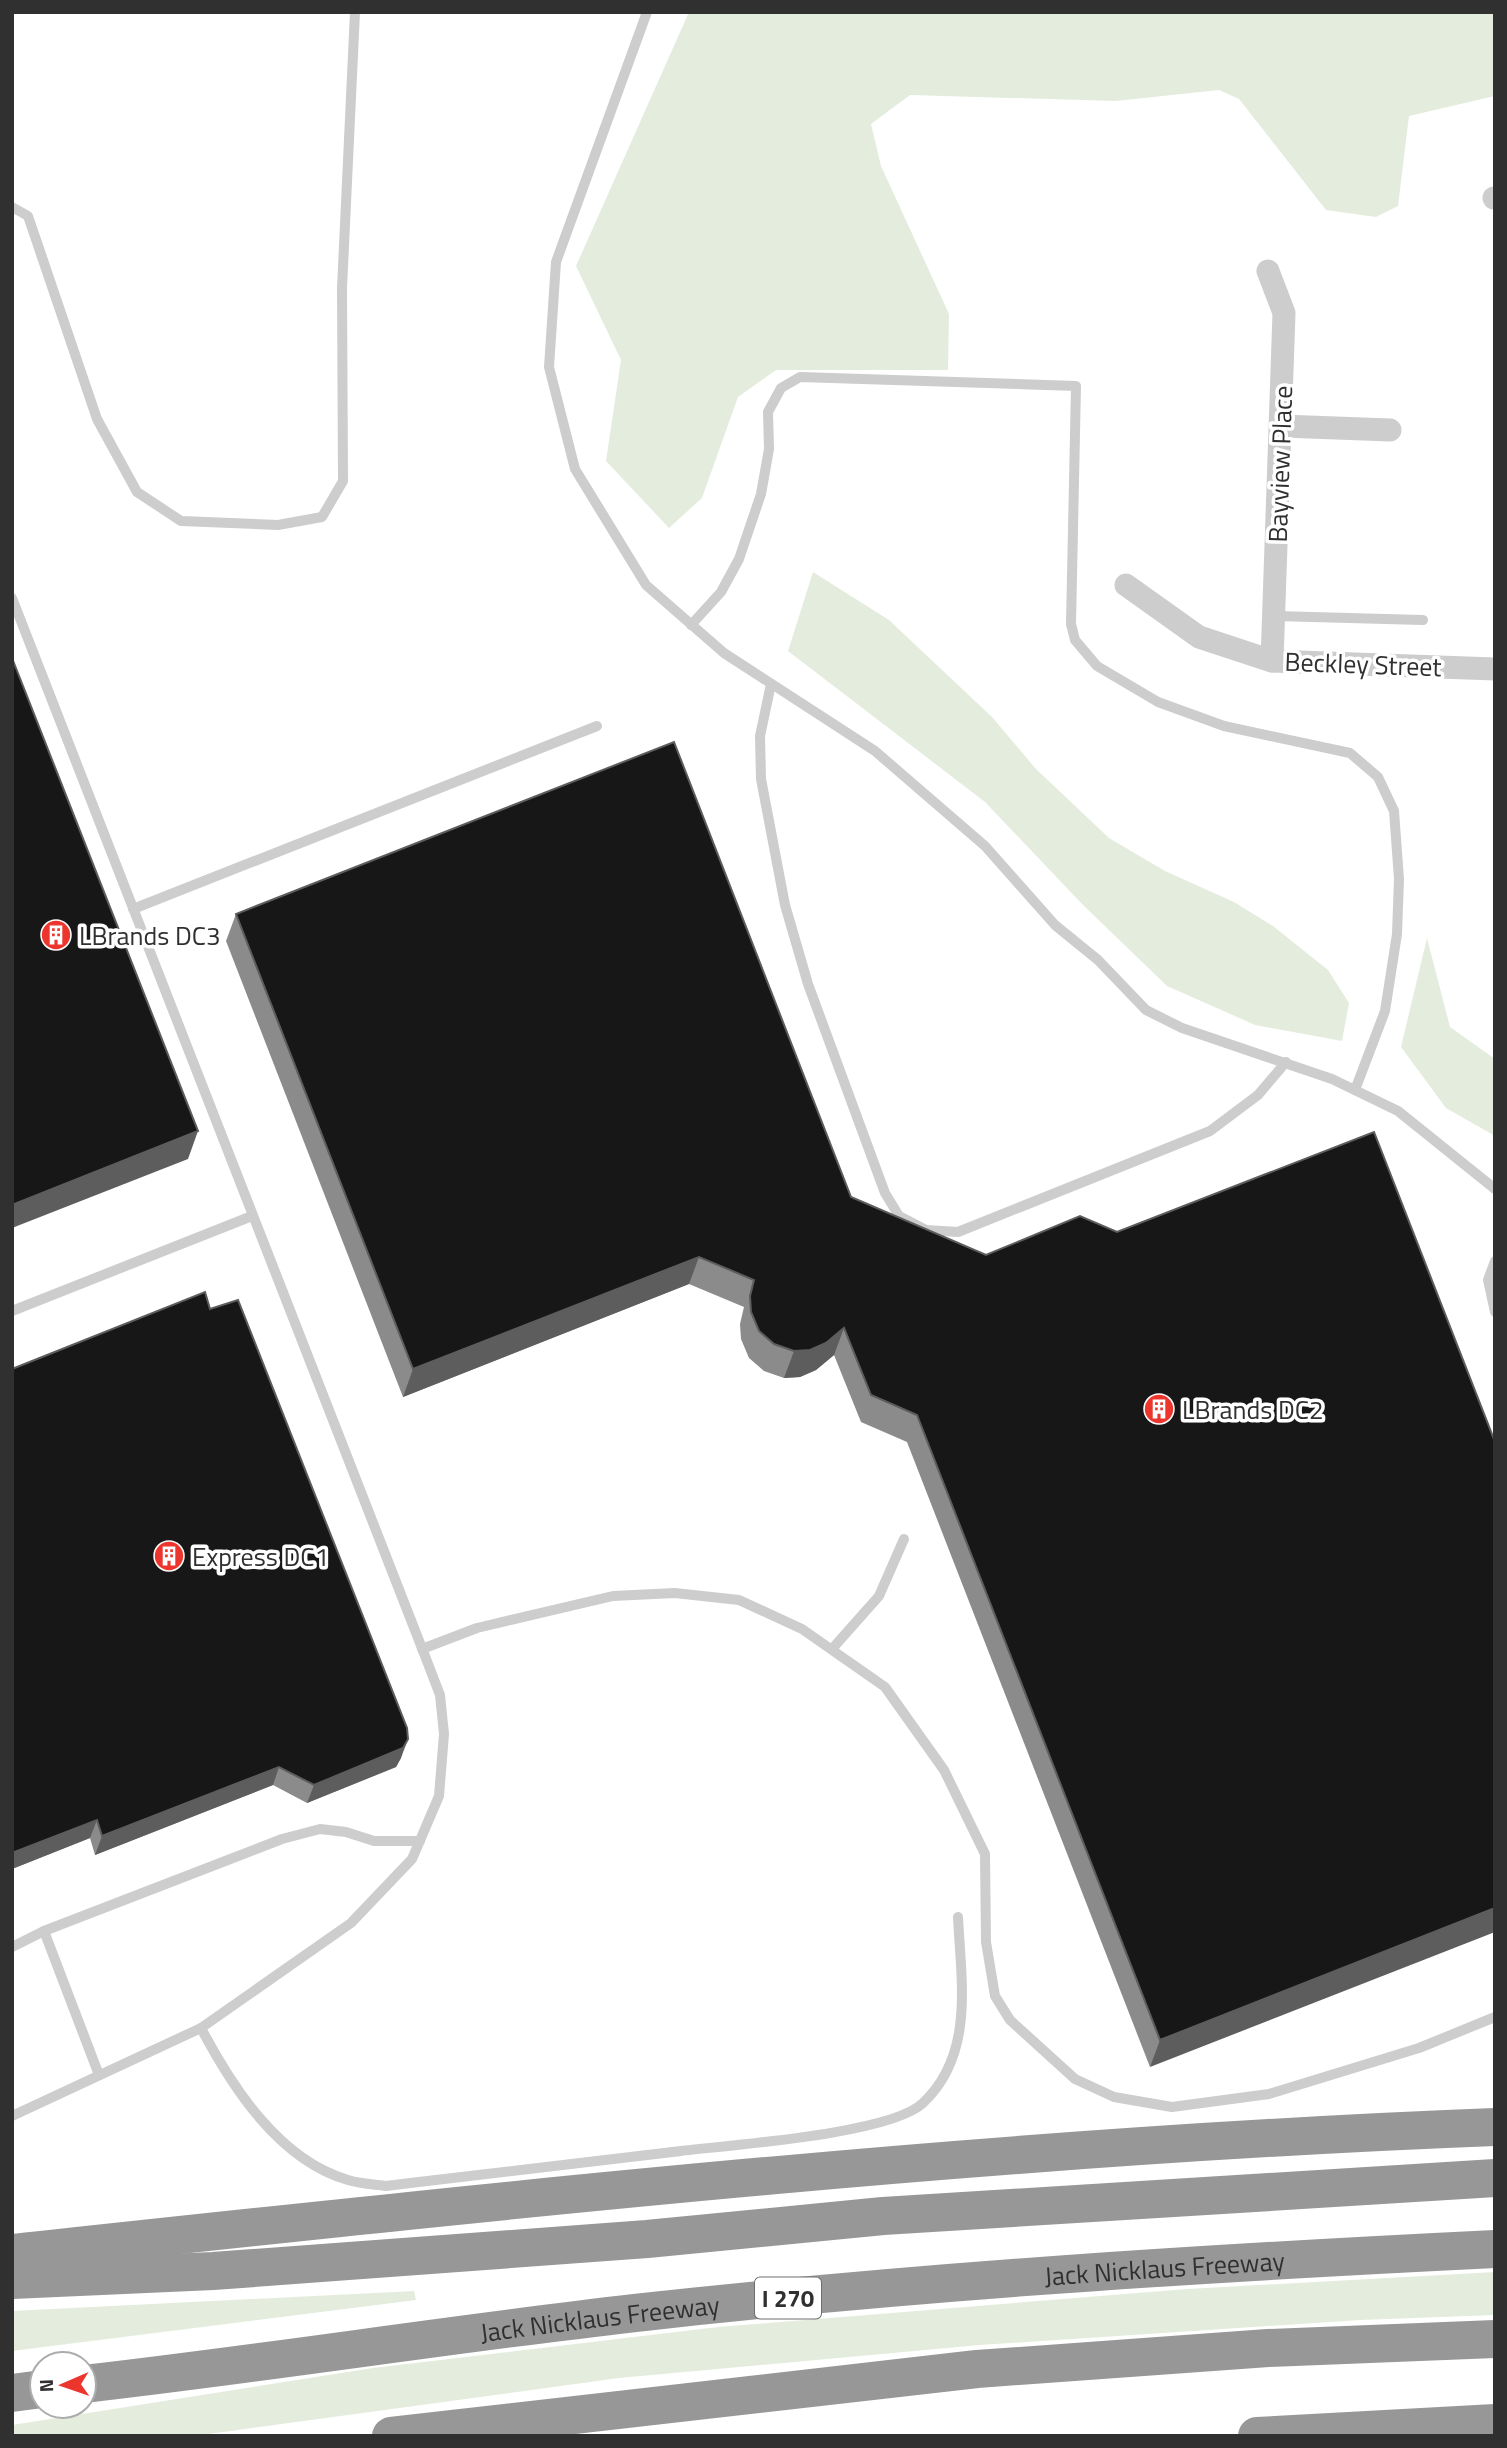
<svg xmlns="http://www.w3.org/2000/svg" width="1507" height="2448" font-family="'Titillium Web',sans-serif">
	<rect width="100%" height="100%" fill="#fff"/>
	<g fill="#e4eddd">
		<polygon points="689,12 1495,12 1495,96 1409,116 1398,206 1376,217 1326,210 1239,99 1219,90 1116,101 910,95 871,124 881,166 949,314 948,370 776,370 738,397 702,498 669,528 606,461 621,360 576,266"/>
		<polygon points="813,572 889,620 992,717 1036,769 1109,838 1165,871 1234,902 1273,926 1328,970 1349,1003 1342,1041 1255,1025 1167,986 1082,904 985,802 788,651"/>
		<polygon points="1427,938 1450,1027 1495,1059 1495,1136 1446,1108 1401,1047"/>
		<polygon points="1495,2272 1495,2315 1361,2320 980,2345 619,2378 194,2436 12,2436 12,2425 373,2368 718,2327 1187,2289"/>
		<polygon points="414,2291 416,2300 12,2351 12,2311"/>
	</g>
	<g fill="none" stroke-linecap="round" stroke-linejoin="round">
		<g stroke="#cdcdcd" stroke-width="10">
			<polyline points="647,12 556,262 549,367 575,469 646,585 724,653 875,751 985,846 1055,925 1098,960 1146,1010 1182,1028 1332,1079 1398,1111 1495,1189"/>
			<polyline points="12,207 28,216 97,419 137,492 181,521 278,525 322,517 343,481 342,288 355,12"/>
			<polyline points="12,598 425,1656 440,1695 444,1734 439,1796 412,1859 351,1923 201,2028 12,2116"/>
			<polyline points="1275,616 1423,620"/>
			<polyline points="691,625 721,592 739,559 761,494 769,449 768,412 781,388 800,377 1076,386 1071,624 1075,640 1097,666 1158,702 1224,726 1350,753 1378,777 1394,811 1399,879 1397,934 1385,1011 1355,1090"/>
			<polyline points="771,684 760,736 761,779 785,905 808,984 885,1193 899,1216 926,1230 958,1232 1210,1131 1258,1095 1286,1062"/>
			<polyline points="133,909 597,726"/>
			<polyline points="1495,1261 1488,1280 1495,1312"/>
			<polyline points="12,1311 252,1216"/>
			<polyline points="422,1649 477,1628 613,1596 675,1593 739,1600 802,1629 885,1687 944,1770 985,1854 986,1942 995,1996 1010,2020 1075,2079 1114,2097 1172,2107 1269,2094 1419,2048 1495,2017"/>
			<polyline points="832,1649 879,1596 904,1539"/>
			<polyline points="44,1931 99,2075"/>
			<polyline points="12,1947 44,1931 282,1839 320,1829 346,1832 374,1841 420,1841"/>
			<path d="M201,2028C232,2087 279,2160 348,2180C360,2184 373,2184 386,2186C484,2174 582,2163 681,2151C730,2145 891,2134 923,2103C975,2054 961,1981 958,1917"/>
		</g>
		<g stroke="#cdcdcd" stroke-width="23">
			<polyline points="1494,198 1495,198"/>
			<polyline points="1268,271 1284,313 1272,661"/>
			<polyline points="1282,426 1390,430"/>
			<polyline points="1126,585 1199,637 1272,661 1495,669"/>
		</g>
		<g stroke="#979797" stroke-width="38">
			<path d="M12,2253C505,2200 999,2146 1495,2127"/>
			<polyline points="12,2280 213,2271 647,2239 883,2216 1495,2178"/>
			<path id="s1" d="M84,2384C268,2363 451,2334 635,2313C921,2281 1208,2263 1495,2249"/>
			<polyline points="12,2393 42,2389"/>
			<polyline points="391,2436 977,2369 1268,2348 1495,2339"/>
			<polyline points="1257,2436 1495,2423"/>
		</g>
	</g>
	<g fill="#8b8b8b">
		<polygon points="236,914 851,1197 986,1255 1495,1442 1150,2067 907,1442 861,1422 834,1355 816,1370 800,1377 784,1378 764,1371 749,1358 741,1339 740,1324 744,1307 689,1284 403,1397 226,941"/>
		<polygon points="210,1309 401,1758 396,1767 307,1803 273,1785 95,1855 90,1838 12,1869 12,1369"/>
	</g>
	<g fill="#5d5d5d">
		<polygon points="198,1131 188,1159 12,1228 12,1205"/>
		<polygon points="699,1257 689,1284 403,1397 413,1369"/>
		<polygon points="844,1328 834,1355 816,1370 800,1377 784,1378 794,1351"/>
		<polygon points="408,1739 401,1758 396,1767 307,1803 314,1785"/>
		<polygon points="279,1767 273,1785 95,1855 102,1836"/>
		<polygon points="97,1820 90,1838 12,1869 12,1853"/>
		<polygon points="1495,1908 1495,1932 1150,2067 1160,2040"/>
	</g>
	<g fill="#171717" stroke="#5d5d5d" stroke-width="2">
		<polygon points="12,658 198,1131 12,1205"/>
		<polygon points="674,742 851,1197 986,1255 1080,1216 1117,1232 1374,1132 1495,1442 1495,1908 1160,2040 917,1415 871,1395 844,1328 826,1343 810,1350 794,1351 774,1344 759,1331 751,1312 750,1296 754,1280 699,1257 413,1369 236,914"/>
		<polygon points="205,1292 210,1309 238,1300 407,1728 408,1739 403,1748 314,1785 279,1767 102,1836 97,1820 12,1853 12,1369"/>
	</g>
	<defs>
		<g id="building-disc" transform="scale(1.575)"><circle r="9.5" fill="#eb352d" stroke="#fff"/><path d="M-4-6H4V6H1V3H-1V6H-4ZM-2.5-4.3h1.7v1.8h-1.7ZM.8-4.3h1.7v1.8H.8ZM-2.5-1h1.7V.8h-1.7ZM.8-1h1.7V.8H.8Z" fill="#fff"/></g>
	</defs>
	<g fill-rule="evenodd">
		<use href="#building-disc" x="56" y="935"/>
		<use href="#building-disc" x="1159" y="1409"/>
		<use href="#building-disc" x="169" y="1556"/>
	</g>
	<g text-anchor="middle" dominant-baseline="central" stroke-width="7" stroke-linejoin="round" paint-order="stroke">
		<rect fill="#fff" stroke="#6e6e6e" stroke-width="2" x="755" y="2277.5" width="66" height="41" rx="5"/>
		<g font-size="24" font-weight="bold" fill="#303030">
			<text x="788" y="2298">I 270</text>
		</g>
		<g font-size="26" fill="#303030" stroke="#fff">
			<text transform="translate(1280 464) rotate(-88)">Bayview Place</text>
			<text transform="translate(1363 664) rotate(2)">Beckley Street</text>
			<text stroke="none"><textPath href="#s1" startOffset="1087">Jack Nicklaus Freeway</textPath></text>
			<text stroke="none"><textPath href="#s1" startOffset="520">Jack Nicklaus Freeway</textPath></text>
		</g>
		<g font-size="26" fill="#303030" stroke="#fff" text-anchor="start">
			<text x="79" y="935">LBrands DC3</text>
			<text x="1182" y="1409">LBrands DC2</text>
			<text x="192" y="1556">Express DC1</text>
		</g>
	</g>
	<rect width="1507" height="2448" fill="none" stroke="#303030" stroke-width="28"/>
	<g transform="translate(63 2385) rotate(268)"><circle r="33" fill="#ffffff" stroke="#acacac" stroke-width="2"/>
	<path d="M0-5L12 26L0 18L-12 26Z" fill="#eb352d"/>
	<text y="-10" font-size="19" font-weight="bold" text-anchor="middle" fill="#303030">N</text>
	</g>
</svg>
